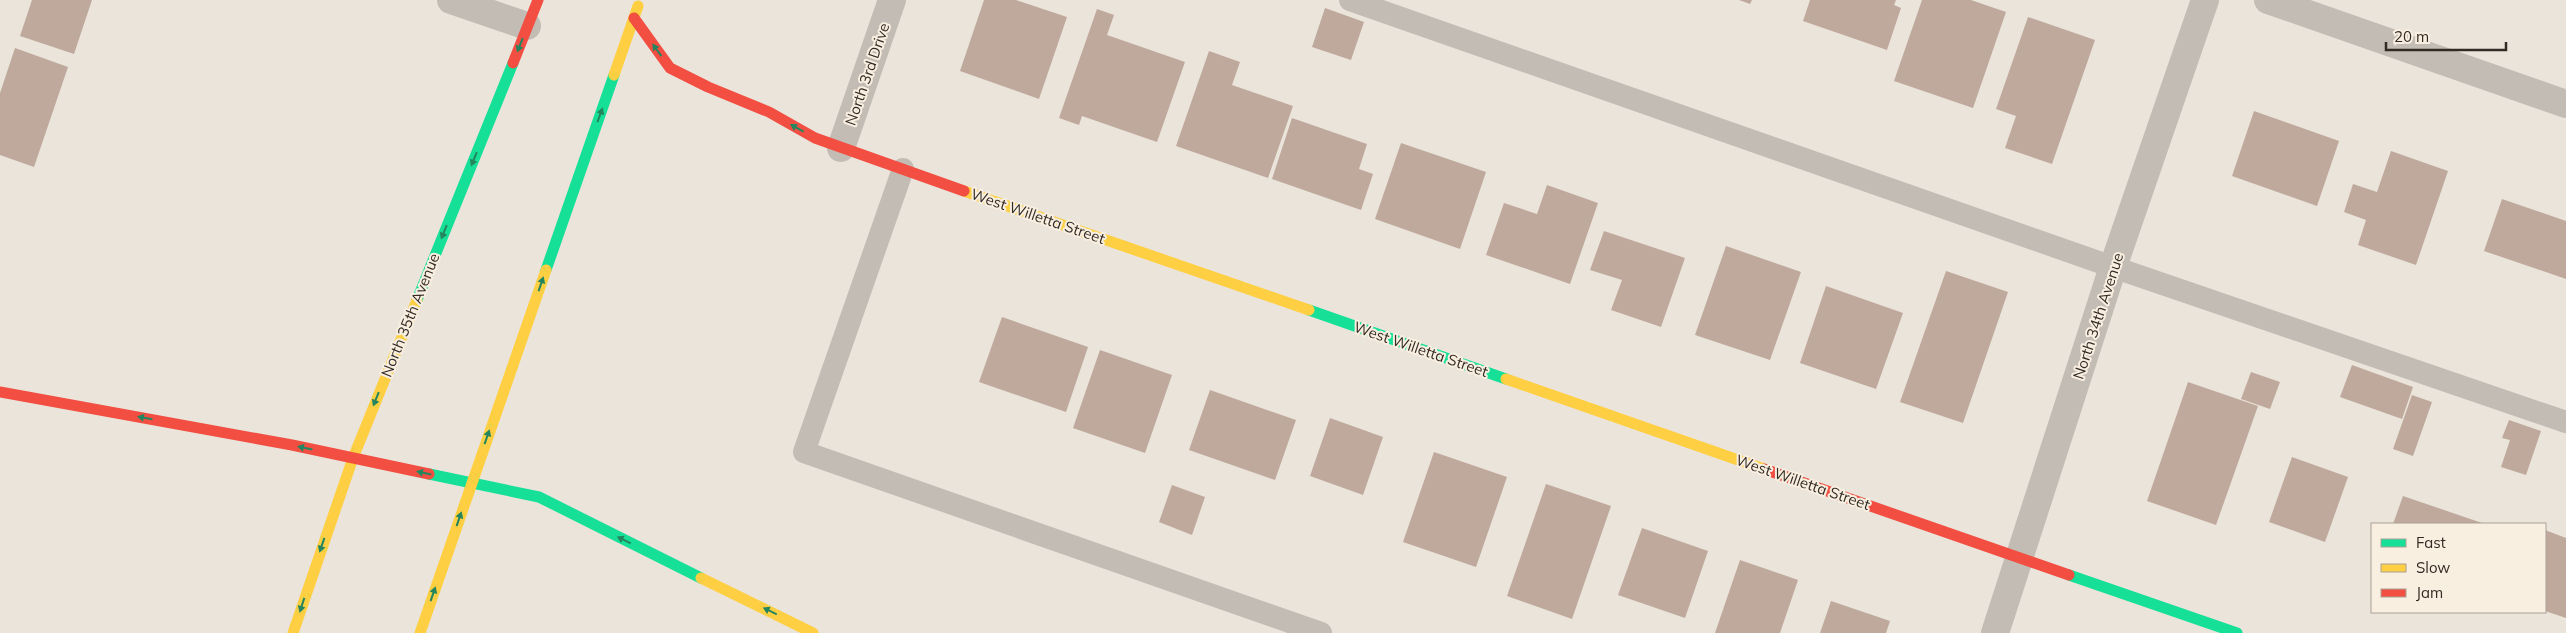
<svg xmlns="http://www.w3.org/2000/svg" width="2566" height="633" font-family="Mulish,sans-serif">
	<rect width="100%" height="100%" fill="#ebe4db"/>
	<g fill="#bfa99c">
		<polygon points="32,0 92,0 74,54 20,36"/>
		<polygon points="984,0 1016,0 1067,17 1039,99 960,71"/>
		<polygon points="1739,0 1752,0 1750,4"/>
		<polygon points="1810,0 1896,0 1894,5 1901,8 1887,50 1803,21"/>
		<polygon points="1922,0 1971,0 2006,12 1973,108 1894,81"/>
		<polygon points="1325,8 1364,22 1351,60 1312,47"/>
		<polygon points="1097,9 1114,15 1107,35 1185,62 1157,142 1082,116 1079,125 1059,118"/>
		<polygon points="2028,17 2095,40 2052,164 2005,148 2016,116 1996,109"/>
		<polygon points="15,48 68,67 34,167 0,155 0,93"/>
		<polygon points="1209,51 1240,62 1232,85 1293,106 1268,178 1176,146"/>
		<polygon points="2254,111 2339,141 2317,206 2232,176"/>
		<polygon points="1292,118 1367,144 1359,169 1373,174 1361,210 1272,179"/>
		<polygon points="1401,143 1486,172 1460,249 1375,219"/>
		<polygon points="2391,151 2448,171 2416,265 2358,245 2366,220 2344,212 2353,184 2377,192"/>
		<polygon points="1547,185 1598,203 1570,284 1486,255 1504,203 1537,214"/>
		<polygon points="2502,199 2566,221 2566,279 2484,251"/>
		<polygon points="1604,231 1685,258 1661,327 1611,310 1622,280 1590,270"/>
		<polygon points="1726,246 1801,272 1770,360 1695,335"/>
		<polygon points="1946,271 2008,292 1963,423 1900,402"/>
		<polygon points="1826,286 1903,313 1876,389 1800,363"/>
		<polygon points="1002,317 1088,347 1066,412 979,382"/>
		<polygon points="1100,350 1172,375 1145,453 1073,428"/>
		<polygon points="2352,365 2413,387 2402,419 2340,397"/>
		<polygon points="2251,372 2280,382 2270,409 2241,399"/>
		<polygon points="2188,382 2258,406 2216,525 2147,501"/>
		<polygon points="1210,390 1296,420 1275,480 1189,450"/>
		<polygon points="2412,395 2432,402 2413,456 2393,449"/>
		<polygon points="1330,418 1383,437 1363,495 1310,476"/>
		<polygon points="2509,420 2541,431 2526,475 2501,467 2510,440 2502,438"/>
		<polygon points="1434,452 1507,477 1476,567 1403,542"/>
		<polygon points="2292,457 2348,477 2325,542 2269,522"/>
		<polygon points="1546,484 1611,506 1572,619 1507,596"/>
		<polygon points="1172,485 1205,497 1192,535 1159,522"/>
		<polygon points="2403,496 2485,524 2393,524"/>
		<polygon points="1642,528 1708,551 1685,618 1618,595"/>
		<polygon points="2545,530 2566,538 2566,618 2545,611"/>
		<polygon points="1740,560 1798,580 1780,633 1715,633"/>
		<polygon points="1831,601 1890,621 1886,633 1820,633"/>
	</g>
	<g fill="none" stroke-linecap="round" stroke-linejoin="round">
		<g stroke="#c3bcb5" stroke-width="22">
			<polyline points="1350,0 2113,267 2566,422"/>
			<polyline points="903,169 804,452 1321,633"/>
		</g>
		<g stroke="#c3bcb5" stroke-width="28">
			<polyline points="451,0 527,26"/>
			<polyline points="2268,0 2566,104"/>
			<polyline points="841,148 892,0"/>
			<polyline points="1995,633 2113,267 2205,0"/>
		</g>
		<g stroke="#16e098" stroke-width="11">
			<polyline points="546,270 614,75"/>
			<polyline points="417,300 513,63"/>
			<polyline points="1309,310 1506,379"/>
			<polyline points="429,474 539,497 701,578"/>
			<polyline points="2069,575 2237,633"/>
		</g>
		<g stroke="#ffcf43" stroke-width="11">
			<polyline points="614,75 638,6"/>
			<polyline points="964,191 1309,310"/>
			<polyline points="1506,379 1764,469"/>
			<polyline points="701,578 813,633"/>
			<polyline points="293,633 353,458 417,300"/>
			<polyline points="420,633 546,270"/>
		</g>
		<g stroke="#f24e42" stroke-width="11">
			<polyline points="634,18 670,68 708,87 769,112 815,138 964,191"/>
			<polyline points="513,63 538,0"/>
			<polyline points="0,392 292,445 429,474"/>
			<polyline points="1764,469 2069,575"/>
		</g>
	</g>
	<defs><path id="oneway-solid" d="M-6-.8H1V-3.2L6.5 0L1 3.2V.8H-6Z" transform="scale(1.25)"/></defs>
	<g fill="#24855e">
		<use href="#oneway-solid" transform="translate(520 45) rotate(112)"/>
		<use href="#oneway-solid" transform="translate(657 50) rotate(-126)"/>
		<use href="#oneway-solid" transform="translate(600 115) rotate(-70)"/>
		<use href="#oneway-solid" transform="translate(797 128) rotate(-151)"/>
		<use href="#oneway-solid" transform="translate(474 159) rotate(112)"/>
		<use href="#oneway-solid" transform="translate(444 232) rotate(112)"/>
		<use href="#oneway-solid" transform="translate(541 284) rotate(-71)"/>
		<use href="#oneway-solid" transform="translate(376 399) rotate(112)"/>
		<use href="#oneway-solid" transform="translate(145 418) rotate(-170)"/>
		<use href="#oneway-solid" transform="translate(487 437) rotate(-71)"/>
		<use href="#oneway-solid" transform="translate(305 448) rotate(-168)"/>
		<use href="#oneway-solid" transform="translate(424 473) rotate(-168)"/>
		<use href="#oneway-solid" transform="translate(459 519) rotate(-71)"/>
		<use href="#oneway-solid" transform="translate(624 540) rotate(-154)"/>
		<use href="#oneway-solid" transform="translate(322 545) rotate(109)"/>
		<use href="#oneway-solid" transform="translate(433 594) rotate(-71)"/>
		<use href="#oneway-solid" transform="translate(302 605) rotate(108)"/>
		<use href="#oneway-solid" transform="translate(770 611) rotate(-154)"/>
	</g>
	<g text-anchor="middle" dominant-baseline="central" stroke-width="4" stroke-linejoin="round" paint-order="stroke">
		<g font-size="15" fill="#332a24" stroke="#f9efe1">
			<text transform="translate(867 74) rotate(-71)">North 3rd Drive</text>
			<text transform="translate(1038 216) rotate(19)">West Willetta Street</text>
			<text transform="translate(410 315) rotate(-68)">North 35th Avenue</text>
			<text transform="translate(2098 316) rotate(-72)">North 34th Avenue</text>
			<text transform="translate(1421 349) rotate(19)">West Willetta Street</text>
			<text transform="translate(1803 482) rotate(19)">West Willetta Street</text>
		</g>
	</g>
	<rect x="2371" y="523" width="175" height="90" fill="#f9efe1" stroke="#aaa095"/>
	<rect x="2381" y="539" width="25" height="8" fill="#16e098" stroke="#aaa095"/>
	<text x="2416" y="548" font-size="15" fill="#332a24">Fast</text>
	<rect x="2381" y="564" width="25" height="8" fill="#ffcf43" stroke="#aaa095"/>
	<text x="2416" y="573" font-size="15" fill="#332a24">Slow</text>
	<rect x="2381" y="589" width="25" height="8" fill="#f24e42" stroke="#aaa095"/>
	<text x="2416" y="598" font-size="15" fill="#332a24">Jam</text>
	<path d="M2386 42v8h120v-8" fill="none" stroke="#332a24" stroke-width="2.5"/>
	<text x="2394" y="42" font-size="15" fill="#332a24" stroke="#f9efe1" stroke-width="4" paint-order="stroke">20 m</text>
</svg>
